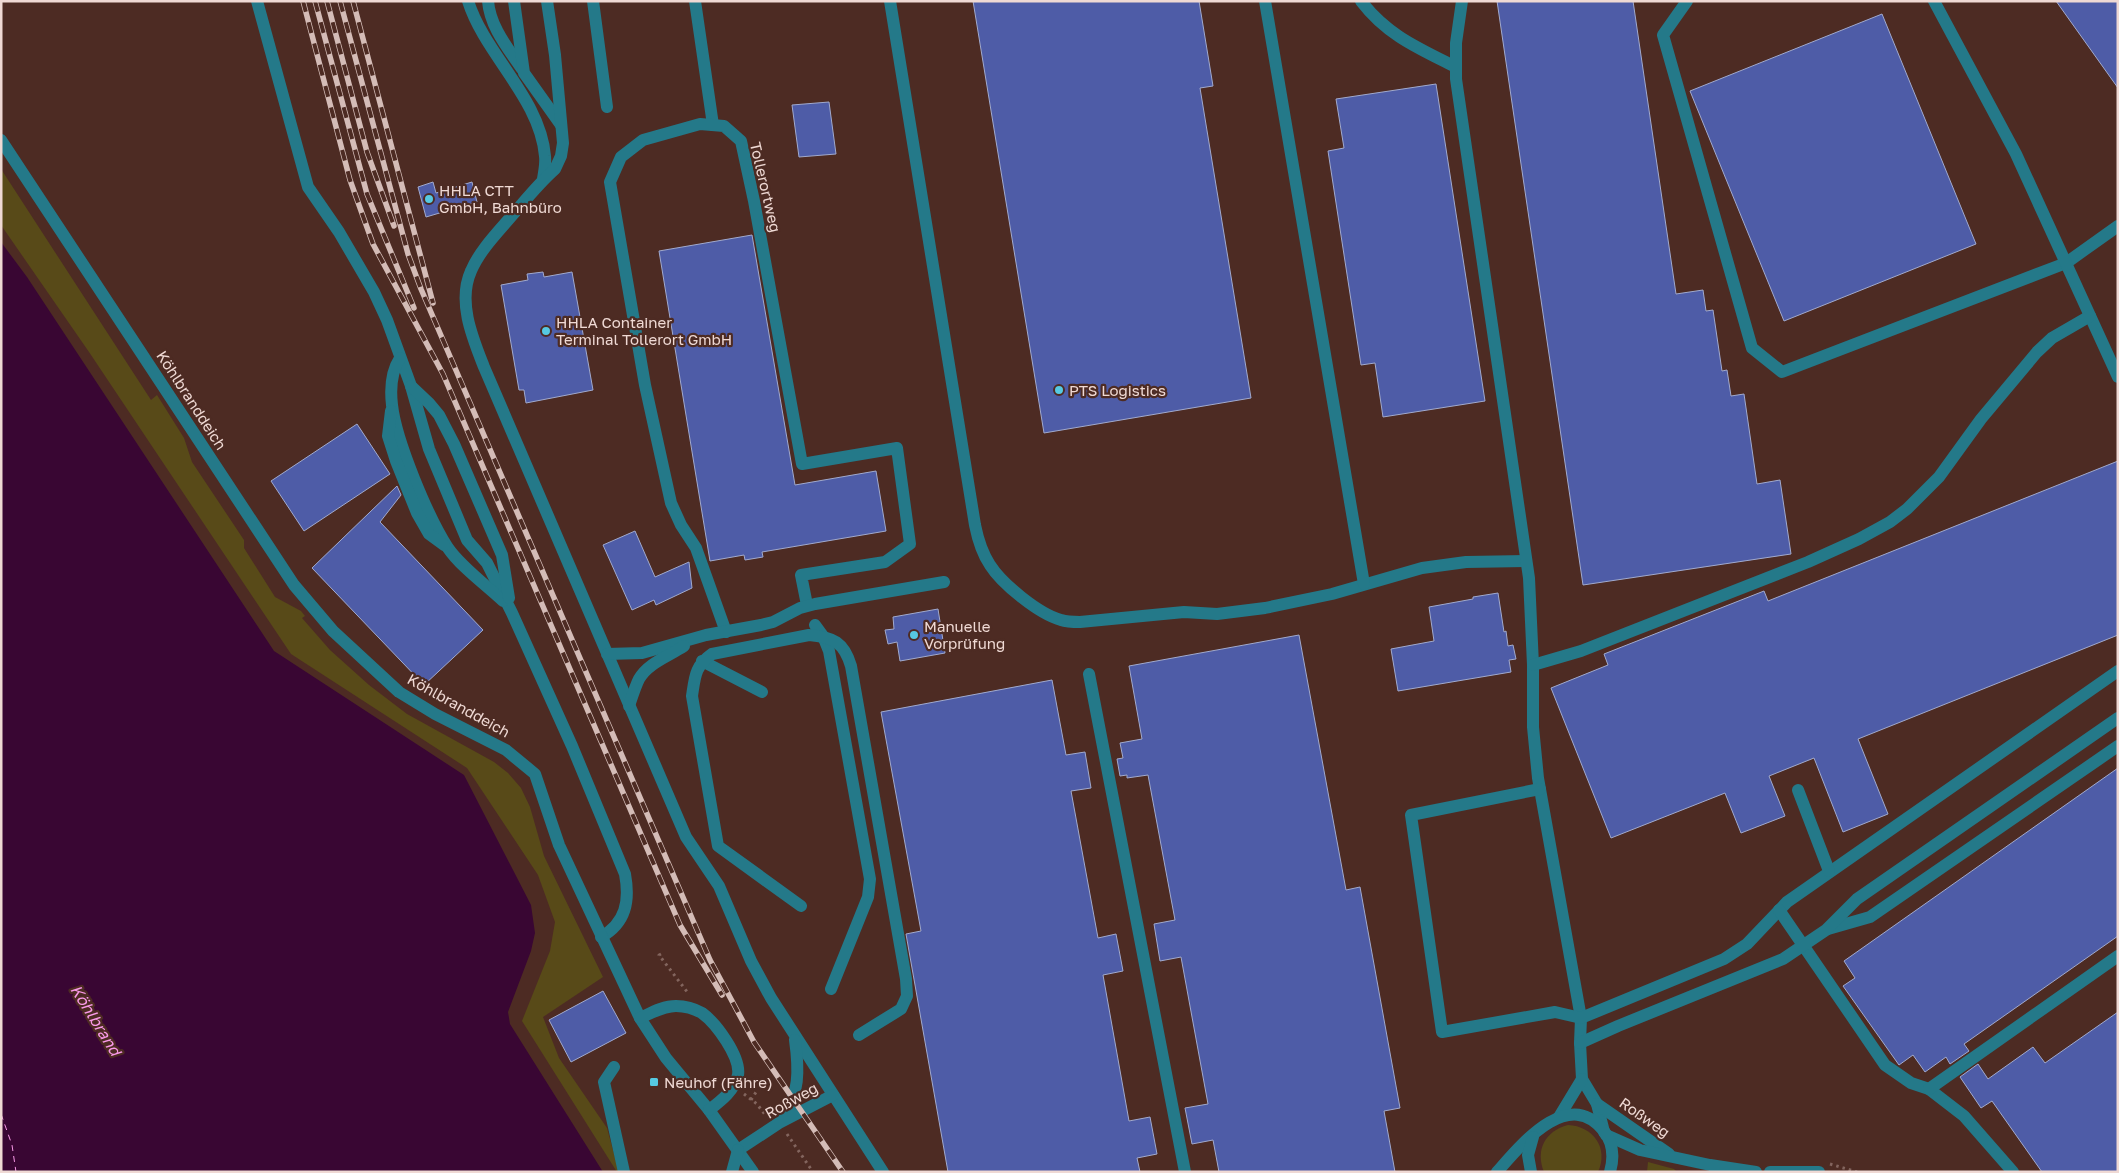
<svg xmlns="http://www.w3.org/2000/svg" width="2119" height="1173" font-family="'Golos Text',sans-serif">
	<rect width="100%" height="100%" fill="#4d2b23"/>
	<g fill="#584a18">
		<polygon points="1,169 151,400 157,395 184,438 192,462 244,540 244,548 275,597 301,611 305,616 302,618 330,650 369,685 407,714 494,762 508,773 521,788 530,807 544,856 603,977 543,1017 559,1058 607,1128 619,1172 617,1172 522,1021 550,951 555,922 538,875 467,768 291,654 89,352 1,225"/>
		<path d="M1568,1125C1593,1126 1609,1148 1598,1172H1544C1535,1150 1545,1131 1568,1125Z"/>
		<polygon points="1648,1162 1674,1169 1677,1172 1647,1172"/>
	</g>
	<polygon fill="#390633" points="1,242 27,277 274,651 464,775 531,905 535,933 531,951 508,1012 510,1024 603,1172 1,1172"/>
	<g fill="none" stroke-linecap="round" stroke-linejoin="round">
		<polyline stroke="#f898e7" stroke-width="1" stroke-dasharray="6 5" stroke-linecap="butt" points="1,1114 12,1145 16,1172"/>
	</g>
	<g fill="#4e5ca7" stroke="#a1aace">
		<polygon points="973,1 1199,1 1213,86 1200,88 1251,398 1044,433"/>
		<polygon points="1497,1 1633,1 1676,294 1703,290 1706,311 1713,310 1722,371 1727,370 1731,396 1744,394 1757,484 1780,480 1791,554 1583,585"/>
		<polygon points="2056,1 2118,1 2118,88"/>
		<polygon points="1882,14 1976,244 1784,321 1690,91"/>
		<polygon points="1436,84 1485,401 1383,417 1375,363 1361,365 1328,151 1344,148 1336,99"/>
		<polygon points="829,102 836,154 799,157 792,105"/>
		<polygon points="433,182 436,193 472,182 477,202 426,217 418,187"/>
		<polygon points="752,235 795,485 876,471 886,531 762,552 763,557 745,560 744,555 710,561 659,251"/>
		<polygon points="543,272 544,277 572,272 593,390 526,403 524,390 519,390 501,285 528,280 527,274"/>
		<polygon points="357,424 390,474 304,531 271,481"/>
		<polygon points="2118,461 2118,635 1858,739 1888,814 1843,832 1814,758 1769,776 1785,816 1741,833 1725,793 1611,838 1551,688 1608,665 1604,654 1764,591 1768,601"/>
		<polygon points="397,486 401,495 380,522 483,630 424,685 312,568"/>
		<polygon points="635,531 655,577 689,562 692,588 656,605 654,600 632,610 603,545"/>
		<polygon points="1498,593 1504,632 1506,631 1508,646 1513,645 1516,659 1509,660 1511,672 1398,691 1391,649 1434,641 1429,607 1473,599 1473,597"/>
		<polygon points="938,609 945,653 900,661 897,642 888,644 885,630 894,629 893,617"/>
		<polygon points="1299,635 1346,890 1360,887 1400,1108 1384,1111 1395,1172 1219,1172 1213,1140 1192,1144 1185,1108 1208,1104 1181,957 1160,961 1154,924 1175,920 1148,775 1127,778 1127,775 1120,776 1117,759 1123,758 1120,743 1142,739 1129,666"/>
		<polygon points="1052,680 1066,755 1085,752 1091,788 1071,791 1098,938 1116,934 1123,971 1103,975 1129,1121 1150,1117 1157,1154 1137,1158 1140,1172 948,1172 906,934 921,931 881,712"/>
		<polygon points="2118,768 2118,936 1964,1044 1969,1051 1950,1064 1946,1057 1925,1072 1913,1055 1899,1065 1843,986 1855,978 1844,961"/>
		<polygon points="603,991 626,1033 571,1062 549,1020"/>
		<polygon points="2118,1012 2118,1172 2042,1172 1992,1101 1981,1108 1960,1077 1978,1064 1988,1079 2033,1047 2045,1063"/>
	</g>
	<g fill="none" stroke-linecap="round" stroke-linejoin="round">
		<g stroke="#83655e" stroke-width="3" stroke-dasharray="2.5 4" stroke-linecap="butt">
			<polyline points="661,954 659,955 688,993"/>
			<polyline points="744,1094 757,1104 766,1116"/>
			<polyline points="751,1100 758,1089"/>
			<polyline points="787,1134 813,1172"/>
			<polyline points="1830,1164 1857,1172"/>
		</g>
		<g stroke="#247989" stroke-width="12">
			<path d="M257,1L308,187L339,232L374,292L387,320L411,386L429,449L467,540L487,563L512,613L572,746L625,874C630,901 626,923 601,937"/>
			<path d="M468,1C485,55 540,98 545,156C546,164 544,172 543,179"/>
			<path d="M488,1C490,27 508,48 522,69"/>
			<polyline points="514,1 524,73 561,125"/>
			<path d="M547,1L555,55L563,143L561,156L555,169C538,184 524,202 509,219C495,235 479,252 471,271C457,302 473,339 484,367L686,837L719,886L751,961L771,998L883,1172"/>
			<polyline points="593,1 607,107"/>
			<polyline points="695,1 713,125"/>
			<path d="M890,1L975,525C978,540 982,553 990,565C1002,584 1039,614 1061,620C1067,622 1074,622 1080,622L1184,612L1217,614L1265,608L1332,594L1422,568L1466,562L1526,561"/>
			<polyline points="1265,1 1364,584"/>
			<path d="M1361,1C1387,35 1418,48 1456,67"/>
			<polyline points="1462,1 1456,43 1456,79 1529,578 1533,665 1533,727 1538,778 1581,1018 1580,1043 1582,1079 1597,1104 1604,1132"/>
			<polyline points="1687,1 1663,35 1752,348 1782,372 2066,263 2118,226"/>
			<polyline points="1934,1 2016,154 2118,377"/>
			<polyline points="1,140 294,585 333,631 399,692 435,714 506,750 535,774 559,845 640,1018 666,1058 709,1110 753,1172"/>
			<path d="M400,358C391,372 390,388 392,405C396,441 428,517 448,548C461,567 486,585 503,601"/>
			<polyline points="411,386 429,403 439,415 454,444 502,555 509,598"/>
			<polyline points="391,411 388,436 396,461 417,513 429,534 444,545"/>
			<polyline points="815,625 823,636 829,651 870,879 868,897 831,989"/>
			<polyline points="726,632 696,548 681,525 671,503 645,385 610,182 621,157 643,140 700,124 724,126 741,141 754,201 802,464 897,448 910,544 885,562 801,575 807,605"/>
			<polyline points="607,654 642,653 706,635 761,625 773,622 800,608 815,604 944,582"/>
			<polyline points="702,661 762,692"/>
			<polyline points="1533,665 1581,651 1808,562 1859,539 1890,522 1907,509 1939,477 1981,419 2037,352 2052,338 2090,316"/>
			<polyline points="1089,674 1185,1172"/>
			<path d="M629,706C632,697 635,687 639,679C648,663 669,656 684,646"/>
			<polyline points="1540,789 1411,815 1442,1032 1555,1012 1581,1018 1724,959 1747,944 1787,902 2118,671"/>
			<polyline points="1798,790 1829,871"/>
			<path d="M801,906L718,846L692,696C695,676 695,666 712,654L809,635C833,637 844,642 851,666L906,979L907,996L901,1009L859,1035"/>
			<polyline points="1779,910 1885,1065 1911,1083 1929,1089 1964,1116 2013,1172"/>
			<polyline points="1828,929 1870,917 2118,746"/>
			<path d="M640,1018C651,1013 663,1006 676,1006C685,1006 695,1009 702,1013C716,1023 741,1057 738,1075C734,1091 722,1100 709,1110"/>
			<polyline points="1580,1043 1618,1026 1783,959 1826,930 1857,899 2118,718"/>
			<polyline points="614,1067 604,1082 624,1172"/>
			<polyline points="1929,1089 2118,956"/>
			<polyline points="1597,1104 1669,1154"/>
			<polyline points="1559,1117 1582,1079"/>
			<path d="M782,1119C800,1095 799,1069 795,1040"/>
			<polyline points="1606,1135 1640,1150 1710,1165 1756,1172"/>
			<polyline points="738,1150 779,1123 833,1095"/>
			<polyline points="732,1172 738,1150"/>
			<path d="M1497,1172C1521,1145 1568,1086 1604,1131C1613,1143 1614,1158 1610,1172"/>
			<polyline points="1531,1172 1528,1155 1533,1137"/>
			<polyline points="1770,1172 1819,1172"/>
		</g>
		<g stroke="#d4bcb7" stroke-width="5.5">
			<g id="rail">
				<polyline points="303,1 350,180 373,244 443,374 680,925 722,995"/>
				<polyline points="315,1 367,194 414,308"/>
				<polyline points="327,1 367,152 394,226"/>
				<polyline points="340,1 408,254 421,289 455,368 710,960 754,1042 843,1172"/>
				<polyline points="353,1 433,303"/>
			</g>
		</g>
		<use href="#rail" stroke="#4d2b23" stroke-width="4" stroke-dasharray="11" stroke-linecap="butt"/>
	</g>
	<g fill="#56c9e1" stroke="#4d2b23" stroke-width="2">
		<circle cx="429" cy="199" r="5"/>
		<circle cx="546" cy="331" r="5"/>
		<circle cx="1059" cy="390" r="5"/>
		<circle cx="914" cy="635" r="5"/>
		<rect x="649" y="1077" width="10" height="10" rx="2.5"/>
	</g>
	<g text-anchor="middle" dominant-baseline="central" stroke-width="4.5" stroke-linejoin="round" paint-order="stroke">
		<g font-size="15" fill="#efd9d4" stroke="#4d2b23">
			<text transform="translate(766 187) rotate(77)">Tollerortweg</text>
			<text transform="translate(192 400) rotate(57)">Köhlbranddeich</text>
			<text transform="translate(459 705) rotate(29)">Köhlbranddeich</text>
			<text transform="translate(791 1100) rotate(-29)">Roßweg</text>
			<text transform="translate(1645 1117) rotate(35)">Roßweg</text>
		</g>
		<g font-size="15" fill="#efd9d4" stroke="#4d2b23" text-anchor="start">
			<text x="439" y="190">HHLA CTT<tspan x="439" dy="17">GmbH, Bahnbüro</tspan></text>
			<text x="556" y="322">HHLA Container<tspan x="556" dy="17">Terminal Tollerort GmbH</tspan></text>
			<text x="1069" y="390">PTS Logistics</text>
			<text x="924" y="626">Manuelle<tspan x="924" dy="17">Vorprüfung</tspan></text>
			<text x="664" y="1082">Neuhof (Fähre)</text>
		</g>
		<g font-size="16" font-style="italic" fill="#f898e7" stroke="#4d2b23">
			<text transform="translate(96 1020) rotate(58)">Köhlbrand</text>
		</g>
	</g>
	<rect width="2119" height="1173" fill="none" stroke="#efd9d4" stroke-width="5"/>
</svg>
